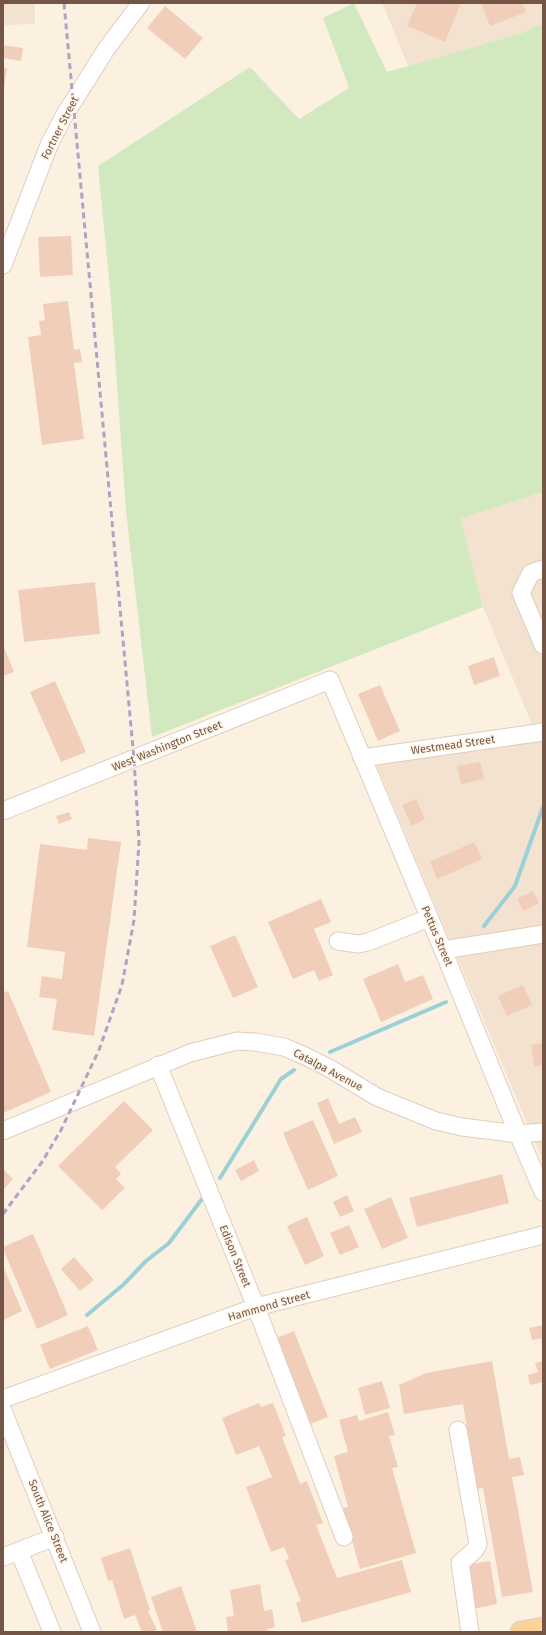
<svg xmlns="http://www.w3.org/2000/svg" width="546" height="1635" font-family="'Fira Sans',sans-serif">
	<rect width="100%" height="100%" fill="#fcf1e1"/>
	<g fill="#f3e2d0">
		<polygon points="3,3 35,3 35,24 3,25"/>
		<polygon points="382,3 543,3 543,23 522,33 408,66"/>
		<polygon points="543,492 543,1161 370,750 533,727 483,607 461,519"/>
	</g>
	<polygon fill="#d2e9c0" points="354,3 387,72 522,33 543,23 543,492 461,519 483,607 152,737 126,511 111,300 98,166 250,67 299,119 349,88 323,18"/>
	<g fill="none" stroke-linecap="round" stroke-linejoin="round">
		<g stroke="#9cd0d7" stroke-width="4">
			<polyline points="484,926 515,886 543,807"/>
			<polyline points="330,1052 446,1002"/>
			<polyline points="220,1178 281,1079 294,1070"/>
			<polyline points="87,1315 123,1285 146,1261 169,1243 202,1199"/>
		</g>
	</g>
	<g fill="#f1ceb9">
		<polygon points="417,3 461,3 445,42 407,26"/>
		<polygon points="481,3 522,3 526,12 490,26"/>
		<polygon points="165,6 203,38 185,59 147,28"/>
		<polygon points="3,45 23,48 21,61 3,58"/>
		<polygon points="3,68 7,68 4,89 3,89"/>
		<polygon points="71,236 73,275 40,277 38,237"/>
		<polygon points="68,301 74,350 80,349 82,362 74,363 84,439 42,445 28,337 41,335 39,321 45,320 43,304"/>
		<polygon points="95,582 100,634 24,642 18,590"/>
		<polygon points="3,645 14,672 3,676"/>
		<polygon points="494,657 500,676 474,685 468,666"/>
		<polygon points="55,681 86,752 61,762 30,692"/>
		<polygon points="380,685 400,731 378,741 358,694"/>
		<polygon points="480,762 484,779 461,784 457,766"/>
		<polygon points="416,799 425,819 412,826 402,805"/>
		<polygon points="69,812 72,819 59,824 56,816"/>
		<polygon points="88,838 121,842 94,1036 52,1030 57,999 39,997 42,976 62,979 65,952 27,947 40,844 87,850"/>
		<polygon points="474,842 482,859 437,879 430,862"/>
		<polygon points="533,891 539,903 523,911 517,899"/>
		<polygon points="321,899 331,922 314,929 333,975 319,981 314,970 293,979 268,922"/>
		<polygon points="235,935 258,987 233,998 210,946"/>
		<polygon points="398,964 405,982 423,975 433,999 381,1022 363,979"/>
		<polygon points="523,985 532,1005 507,1016 498,996"/>
		<polygon points="8,991 51,1092 3,1113 3,993"/>
		<polygon points="543,1043 543,1065 534,1067 531,1045"/>
		<polygon points="328,1098 339,1124 355,1117 362,1132 334,1144 317,1103"/>
		<polygon points="124,1101 153,1130 115,1167 121,1174 116,1179 125,1188 102,1210 58,1166"/>
		<polygon points="313,1120 338,1176 308,1190 283,1133"/>
		<polygon points="254,1160 259,1171 241,1181 235,1170"/>
		<polygon points="3,1169 13,1179 3,1190"/>
		<polygon points="502,1174 509,1203 417,1227 409,1198"/>
		<polygon points="347,1195 354,1211 340,1217 333,1202"/>
		<polygon points="391,1197 408,1238 382,1249 364,1209"/>
		<polygon points="307,1217 324,1256 305,1265 287,1226"/>
		<polygon points="349,1225 359,1247 340,1255 330,1233"/>
		<polygon points="33,1234 68,1315 37,1329 3,1249 3,1247"/>
		<polygon points="74,1257 94,1280 80,1291 61,1269"/>
		<polygon points="3,1266 22,1311 3,1320"/>
		<polygon points="543,1325 543,1345 542,1345 541,1338 532,1340 529,1328"/>
		<polygon points="88,1326 98,1350 50,1369 40,1345"/>
		<polygon points="294,1331 328,1417 310,1424 276,1338"/>
		<polygon points="492,1361 509,1459 520,1457 524,1475 512,1477 533,1592 502,1597 483,1488 477,1489 463,1404 404,1414 399,1385 426,1373"/>
		<polygon points="543,1361 543,1382 530,1385 528,1375 538,1372 535,1363"/>
		<polygon points="382,1381 390,1408 365,1415 358,1388"/>
		<polygon points="259,1403 261,1407 273,1403 286,1436 282,1437 300,1484 307,1481 323,1523 316,1525 337,1578 402,1560 411,1592 302,1623 296,1603 301,1601 285,1560 289,1559 284,1547 271,1552 246,1487 272,1477 259,1446 236,1455 222,1418"/>
		<polygon points="388,1412 395,1435 389,1436 398,1467 392,1468 416,1553 360,1569 343,1508 348,1507 334,1456 348,1452 339,1420 357,1415 359,1421"/>
		<polygon points="130,1548 150,1610 148,1611 157,1630 152,1632 142,1632 135,1615 124,1619 112,1580 108,1581 101,1558"/>
		<polygon points="490,1561 497,1604 472,1609 464,1565"/>
		<polygon points="260,1584 264,1611 272,1609 275,1627 267,1629 268,1632 228,1632 226,1617 234,1616 230,1590"/>
		<polygon points="181,1586 197,1632 163,1632 151,1597"/>
	</g>
	<g fill="none" stroke-linecap="round" stroke-linejoin="round">
		<g stroke="#e0cdbd" stroke-width="19">
			<g id="minor">
				<polyline points="3,265 49,145 64,116 107,48 141,3"/>
				<polyline points="543,569 531,573 521,593 543,645"/>
				<polyline points="362,758 543,732"/>
				<polyline points="3,811 330,680 443,950 518,1134 543,1192"/>
				<polyline points="338,941 358,944 368,942 429,918"/>
				<polyline points="443,950 543,934"/>
				<polyline points="158,1065 256,1307 344,1537"/>
				<polyline points="3,1131 190,1053 237,1041 255,1042 284,1047 305,1056 329,1068 377,1097 436,1121 462,1127 518,1134 543,1132"/>
				<polyline points="3,1399 256,1307 543,1235"/>
				<polyline points="3,1411 92,1632"/>
				<polyline points="458,1430 478,1544 475,1550 460,1563 470,1632"/>
				<polyline points="19,1551 52,1632"/>
				<polyline points="3,1557 55,1537"/>
			</g>
		</g>
		<g stroke="#dbd3cf" stroke-width="23">
			<polyline id="major" points="521,1632 543,1628"/>
		</g>
		<use href="#minor" stroke="#fff" stroke-width="17"/>
		<use href="#major" stroke="#fbd399" stroke-width="21"/>
		<polyline stroke="#b3a1c5" stroke-width="3" stroke-dasharray="6 4" stroke-linecap="butt" points="3,1214 42,1162 61,1130 99,1050 122,985 134,920 139,842 134,759 64,3"/>
	</g>
	<g text-anchor="middle" dominant-baseline="central" stroke-width="3" stroke-linejoin="round" paint-order="stroke">
		<g font-size="11" fill="#735648" stroke="#fff5e7">
			<text transform="translate(60 128) rotate(-63)">Fortner Street</text>
			<text transform="translate(453 745) rotate(-8)">Westmead Street</text>
			<text transform="translate(167 746) rotate(-22)">West Washington Street</text>
			<text transform="translate(437 936) rotate(67)">Pettus Street</text>
			<text transform="translate(328 1070) rotate(28)">Catalpa Avenue</text>
			<text transform="translate(235 1256) rotate(68)">Edison Street</text>
			<text transform="translate(269 1306) rotate(-16)">Hammond Street</text>
			<text transform="translate(48 1521) rotate(68)">South Alice Street</text>
		</g>
	</g>
	<rect width="546" height="1635" fill="none" stroke="#735648" stroke-width="8"/>
</svg>
